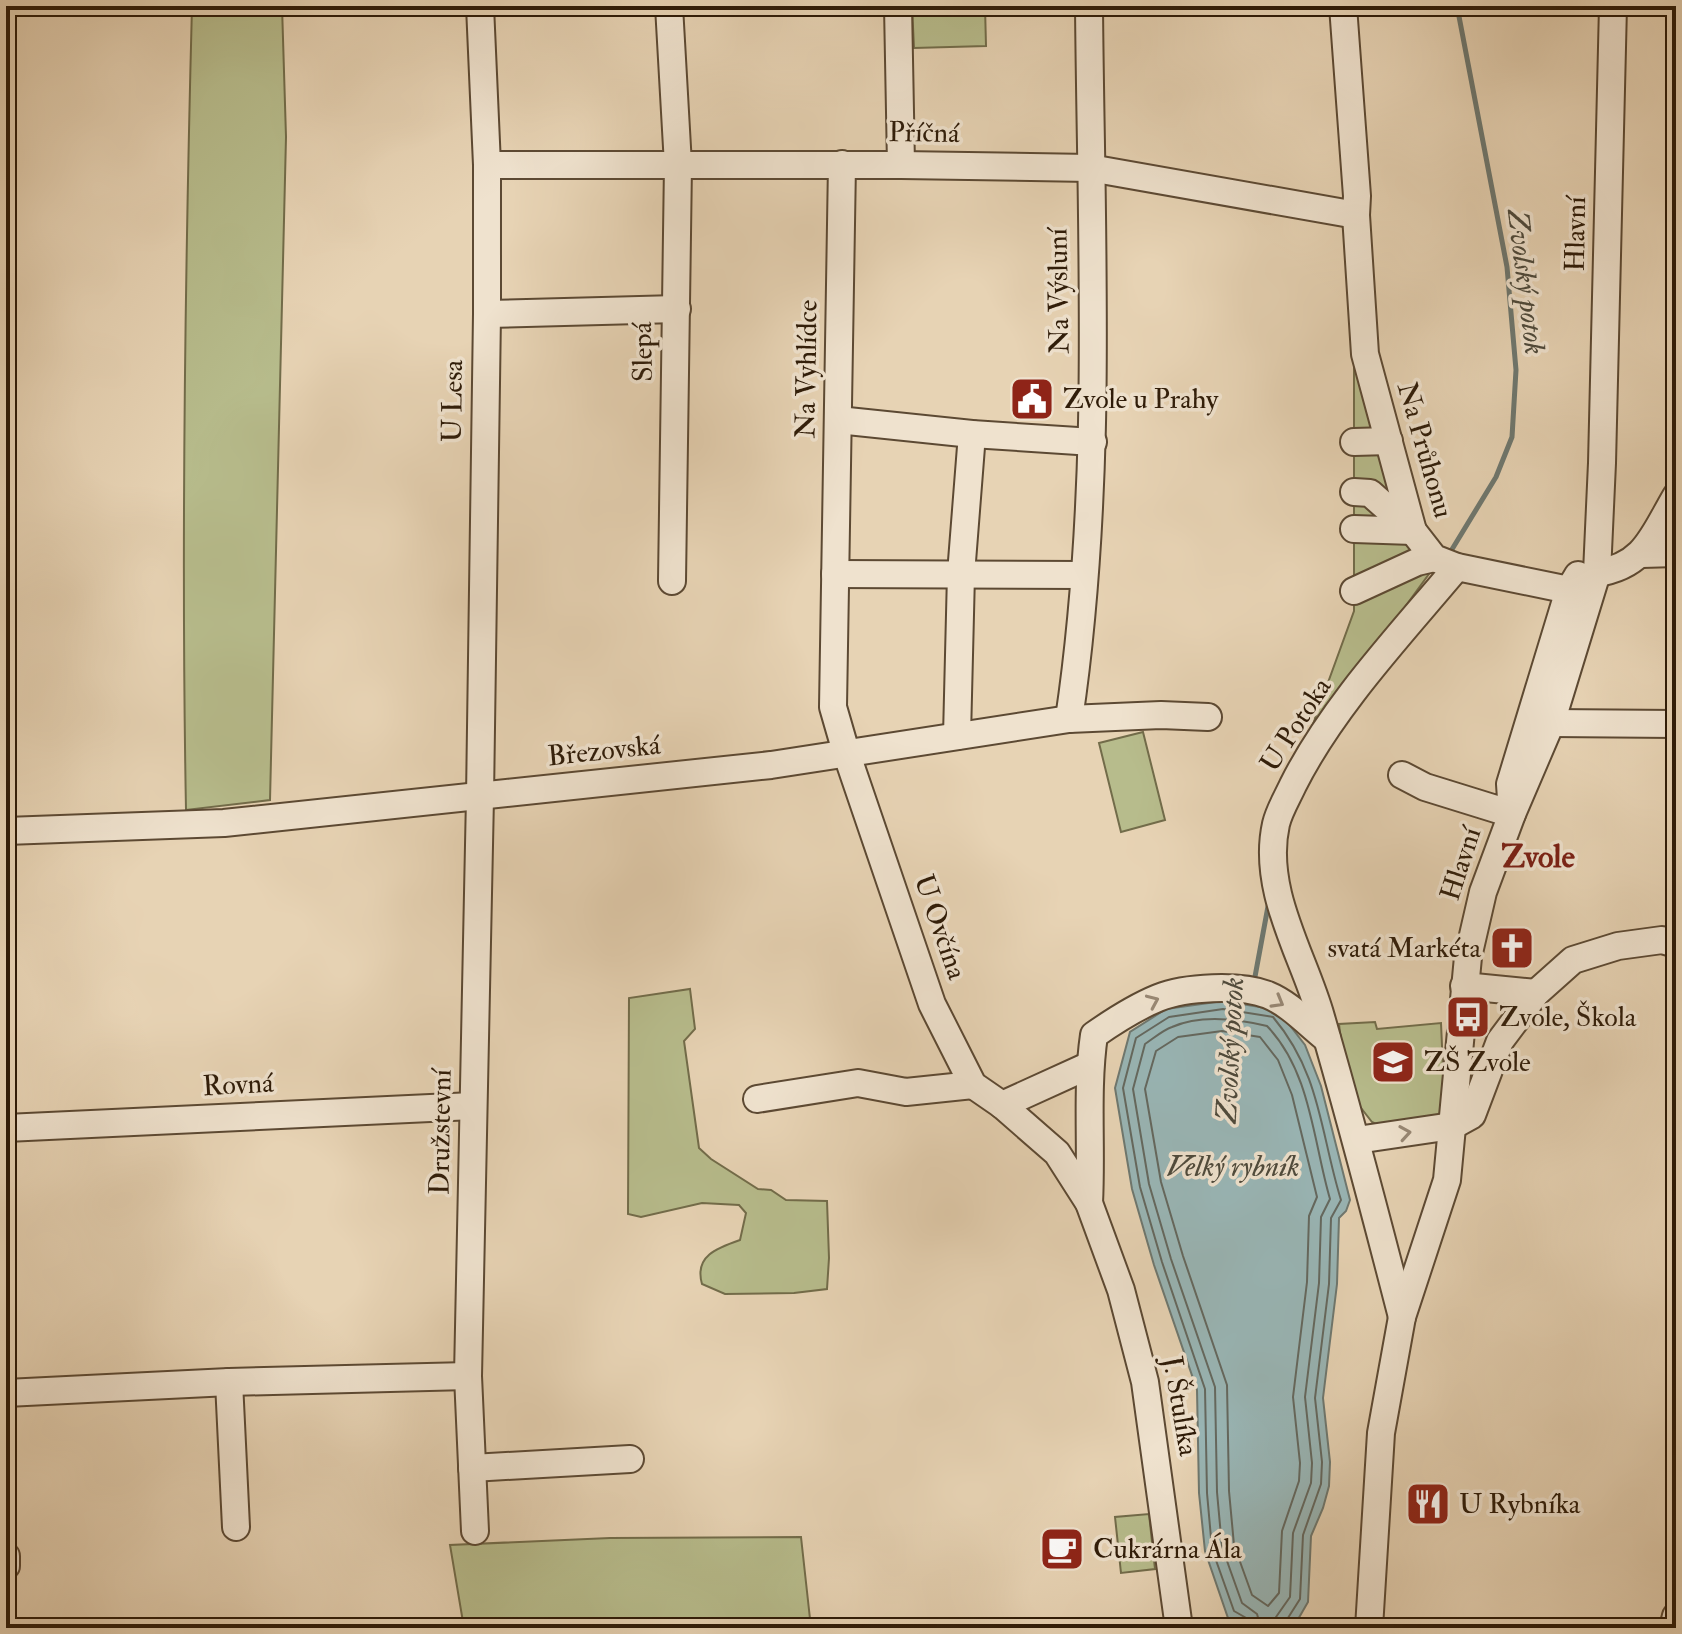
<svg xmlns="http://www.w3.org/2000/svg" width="1682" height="1634" font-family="'IM FELL Double Pica',serif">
	<rect width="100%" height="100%" fill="#e7d3b4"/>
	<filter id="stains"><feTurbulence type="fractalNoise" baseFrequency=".0025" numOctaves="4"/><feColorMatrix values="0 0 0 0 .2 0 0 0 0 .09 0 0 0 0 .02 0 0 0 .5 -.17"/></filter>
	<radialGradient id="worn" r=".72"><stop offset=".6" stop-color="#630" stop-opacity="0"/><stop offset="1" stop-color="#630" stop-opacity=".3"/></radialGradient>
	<g fill="#b7bc8c" stroke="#726c4a" stroke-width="2">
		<path d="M192,6H282L286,137L270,800L186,810C181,541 185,274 192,6Z"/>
		<polygon points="912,6 985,6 986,46 914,48"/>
		<polygon points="1354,364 1407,535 1434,567 1306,743 1354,611"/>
		<polygon points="1143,732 1165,820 1121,832 1099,743"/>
		<path d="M690,989L695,1029L684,1041L699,1148L711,1159L758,1189L771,1190L786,1200L827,1201L829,1258L827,1289L794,1293L725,1294L702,1284C694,1256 717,1248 740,1240L746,1213L739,1205L702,1203L641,1217L628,1214L629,998Z"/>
		<polygon points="1375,1022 1377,1029 1441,1023 1445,1115 1384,1128 1372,1122 1347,1090 1339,1024"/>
		<polygon points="1149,1514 1155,1569 1121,1573 1115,1517"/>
		<polygon points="801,1537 811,1628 464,1628 450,1545 610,1538"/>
	</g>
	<polygon fill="#99b6b6" stroke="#6e7870" stroke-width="2" points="1223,1001 1278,1010 1305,1045 1321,1086 1350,1200 1346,1211 1339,1218 1337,1284 1323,1398 1330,1462 1329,1486 1323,1508 1311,1536 1308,1602 1297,1621 1288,1628 1251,1628 1228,1618 1205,1551 1199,1493 1197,1390 1154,1265 1132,1189 1115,1088 1130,1032 1166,1009"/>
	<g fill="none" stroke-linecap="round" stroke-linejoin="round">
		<g stroke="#64685f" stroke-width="2">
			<polygon points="1222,1031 1260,1037 1278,1060 1292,1095 1317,1197 1309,1216 1307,1282 1293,1397 1300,1463 1299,1481 1282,1531 1279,1593 1268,1606 1252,1595 1234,1545 1229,1491 1227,1385 1183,1256 1161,1182 1145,1089 1156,1051 1178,1037"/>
			<path d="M1251,1628L1248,1619L1234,1611L1212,1549L1207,1493L1205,1389L1162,1262L1140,1187L1123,1088L1136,1038L1169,1017L1223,1009L1273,1017C1321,1074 1320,1132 1341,1200L1331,1218L1329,1284L1315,1398L1322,1462L1321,1484L1303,1535L1300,1599L1286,1621L1284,1628"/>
			<path d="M1261,1628L1257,1614L1242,1603L1222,1547L1217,1492L1215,1387L1171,1259L1149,1184L1133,1089L1145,1044C1154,1038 1163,1030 1172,1027C1201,1014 1238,1019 1267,1026C1311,1072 1313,1141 1330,1199L1321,1217L1319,1283L1305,1397L1312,1463L1311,1483L1293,1533L1290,1597L1276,1617L1274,1628"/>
		</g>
		<g stroke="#6e7870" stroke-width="5">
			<polyline points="1451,551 1496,477 1512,437 1516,370 1507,267 1457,6"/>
			<polyline points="1254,982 1269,901"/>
		</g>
		<g stroke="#5c4933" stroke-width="30">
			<g id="minor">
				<polyline points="669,6 678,165 672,581"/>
				<polyline points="898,6 901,165"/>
				<polyline points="1343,6 1357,196 1356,215 1365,354 1413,531 1434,558 1457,567 1569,590"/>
				<polyline points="842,164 833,707 846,752 932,1004 973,1085 1002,1105 1057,1153 1089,1203 1121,1290 1145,1382 1179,1628"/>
				<polyline points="487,165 901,165 1090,168 1356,215"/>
				<polyline points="487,314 677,309"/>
				<polyline points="838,420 972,434 1093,442"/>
				<polyline points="1354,442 1389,441"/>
				<polyline points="1354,492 1370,493 1413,531"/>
				<polyline points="1354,529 1413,531"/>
				<polyline points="1642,554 1676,553"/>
				<path d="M1597,573C1645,566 1653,535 1676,496"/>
				<polyline points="835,574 1084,575"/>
				<polyline points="1354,591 1417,562 1434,558"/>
				<path d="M1069,719C1104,483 1091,243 1089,6"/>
				<polyline points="1551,723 1676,724"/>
				<polyline points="957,736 961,574 972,434"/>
				<polyline points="1402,775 1425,787 1512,814 1510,784 1569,590 1578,575"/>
				<polyline points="6,831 224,823 771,765 1069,719 1161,715 1208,717"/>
				<polyline points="1464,986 1536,993"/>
				<polyline points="757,1099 858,1083 906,1092 973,1085"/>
				<polyline points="1002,1105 1090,1065"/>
				<polyline points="6,1128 473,1106"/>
				<polyline points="1357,1140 1452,1126 1472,1115 1500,1041 1536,993 1573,960 1618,946 1662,940 1676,944"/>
				<path d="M1089,1203C1092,1147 1086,1090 1094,1035C1114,1021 1136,1007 1158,998C1185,987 1240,984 1268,995C1290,1004 1308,1024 1327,1039"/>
				<path d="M1402,1317C1376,1216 1350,1117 1321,1017C1304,956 1261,891 1276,824C1279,811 1287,798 1293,785C1332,707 1401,634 1457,567"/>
				<polyline points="229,1382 236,1527"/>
				<polyline points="6,1393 229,1382 468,1376"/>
				<polyline points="472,1468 630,1459"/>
				<polyline points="475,1531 468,1376 480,797 487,314 487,165 480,6"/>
				<polyline points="6,1556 6,1566"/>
				<polyline points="1369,1628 1381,1433 1402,1317 1447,1180 1468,957 1483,892 1512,814 1551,723 1597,573 1602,463 1613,6"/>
				<polyline points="1673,1628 1676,1616"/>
			</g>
		</g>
		<use href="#minor" stroke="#efe2ce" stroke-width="26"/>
	</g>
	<defs><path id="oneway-chevron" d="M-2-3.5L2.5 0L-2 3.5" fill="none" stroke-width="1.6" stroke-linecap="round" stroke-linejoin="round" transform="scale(2)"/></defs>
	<g stroke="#988875">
		<use href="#oneway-chevron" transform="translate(1153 1001) rotate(-24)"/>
		<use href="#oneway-chevron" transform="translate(1278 1002) rotate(30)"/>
		<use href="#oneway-chevron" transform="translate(1405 1133) rotate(-9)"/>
	</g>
	<defs>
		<g id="civic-square" transform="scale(2.3)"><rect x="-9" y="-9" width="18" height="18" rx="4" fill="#8f2418" stroke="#efe2ce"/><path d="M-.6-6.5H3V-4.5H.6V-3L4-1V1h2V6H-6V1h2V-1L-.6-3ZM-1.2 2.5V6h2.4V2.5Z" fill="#fff"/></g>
		<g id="church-square" transform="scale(2.3)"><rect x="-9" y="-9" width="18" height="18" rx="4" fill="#8f2418" stroke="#efe2ce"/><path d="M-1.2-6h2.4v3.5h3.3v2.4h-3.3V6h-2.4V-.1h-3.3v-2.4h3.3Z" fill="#fff"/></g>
		<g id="bus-square" transform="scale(2.3)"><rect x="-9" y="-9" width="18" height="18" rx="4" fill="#8f2418" stroke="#efe2ce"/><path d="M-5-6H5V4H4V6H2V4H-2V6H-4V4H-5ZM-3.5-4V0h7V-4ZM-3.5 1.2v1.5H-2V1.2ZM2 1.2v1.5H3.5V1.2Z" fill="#fff"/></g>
		<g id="school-square" transform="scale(2.3)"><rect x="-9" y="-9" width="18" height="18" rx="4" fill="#8f2418" stroke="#efe2ce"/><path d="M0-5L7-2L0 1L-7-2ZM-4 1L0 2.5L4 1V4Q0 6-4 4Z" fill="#fff"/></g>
		<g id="restaurant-square" transform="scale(2.3)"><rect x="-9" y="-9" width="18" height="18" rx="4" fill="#8f2418" stroke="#efe2ce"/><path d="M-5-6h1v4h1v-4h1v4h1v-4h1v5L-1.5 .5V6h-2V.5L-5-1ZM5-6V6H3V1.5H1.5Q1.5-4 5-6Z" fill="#fff"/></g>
		<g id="cafe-square" transform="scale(2.3)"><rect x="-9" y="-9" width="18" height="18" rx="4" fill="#8f2418" stroke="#efe2ce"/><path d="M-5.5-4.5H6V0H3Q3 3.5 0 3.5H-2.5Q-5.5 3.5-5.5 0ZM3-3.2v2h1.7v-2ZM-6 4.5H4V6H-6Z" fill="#fff"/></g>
	</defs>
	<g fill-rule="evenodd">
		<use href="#civic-square" x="1032" y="399"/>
		<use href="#church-square" x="1512" y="948"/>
		<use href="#bus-square" x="1468" y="1017"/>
		<use href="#school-square" x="1393" y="1062"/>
		<use href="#restaurant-square" x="1428" y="1504"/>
		<use href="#cafe-square" x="1062" y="1549"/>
	</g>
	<g text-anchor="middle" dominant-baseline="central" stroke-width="7" stroke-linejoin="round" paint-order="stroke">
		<g font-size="28" fill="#2e1b08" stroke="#efe2ce">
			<text transform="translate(924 133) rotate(1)">Příčná</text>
			<text transform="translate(1576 234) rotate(-89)">Hlavní</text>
			<text transform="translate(1059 291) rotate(-91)">Na Výsluní</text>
			<text transform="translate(643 352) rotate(-91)">Slepá</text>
			<text transform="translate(807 369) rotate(-89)">Na Vyhlídce</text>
			<text transform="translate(453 401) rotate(-89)">U Lesa</text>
			<text transform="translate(1425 450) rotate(74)">Na Průhonu</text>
			<text transform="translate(1296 725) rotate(-57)">U Potoka</text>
			<text transform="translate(604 751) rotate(-6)">Březovská</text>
			<text transform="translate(1461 864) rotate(-72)">Hlavní</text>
			<text transform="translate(940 927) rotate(71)">U Ovčína</text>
			<text transform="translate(238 1085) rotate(-3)">Rovná</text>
			<text transform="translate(441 1132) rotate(-89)">Družstevní</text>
			<text transform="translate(1180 1406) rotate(80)">J. Štulíka</text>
		</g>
		<g font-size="28" fill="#2e1b08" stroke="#efe2ce" text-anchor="start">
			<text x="1063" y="399">Zvole u Prahy</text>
			<text x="1481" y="948" text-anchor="end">svatá Markéta</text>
			<text x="1499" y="1017">Zvole, Škola</text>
			<text x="1424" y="1062">ZŠ Zvole</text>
			<text x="1459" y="1504">U Rybníka</text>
			<text x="1093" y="1549">Cukrárna Ála</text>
		</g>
		<g font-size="30" font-style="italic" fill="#4e4a3c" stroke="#efe2ce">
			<text transform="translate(1526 282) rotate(83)">Zvolský potok</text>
			<text transform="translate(1230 1050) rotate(-87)">Zvolský potok</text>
			<text x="1233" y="1166">Velký rybník</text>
		</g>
		<g font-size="32" font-weight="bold" fill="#7a1f14" stroke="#efe2ce">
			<text x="1538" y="857">Zvole</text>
		</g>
	</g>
	<rect width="1682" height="1634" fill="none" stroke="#e7d3b4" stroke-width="32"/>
	<rect x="8" y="8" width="1666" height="1618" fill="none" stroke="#2e1b08" stroke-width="4"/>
	<rect x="16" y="16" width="1650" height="1602" fill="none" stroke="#2e1b08" stroke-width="2"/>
	<rect width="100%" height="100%" filter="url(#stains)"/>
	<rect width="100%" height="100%" fill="url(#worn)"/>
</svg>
